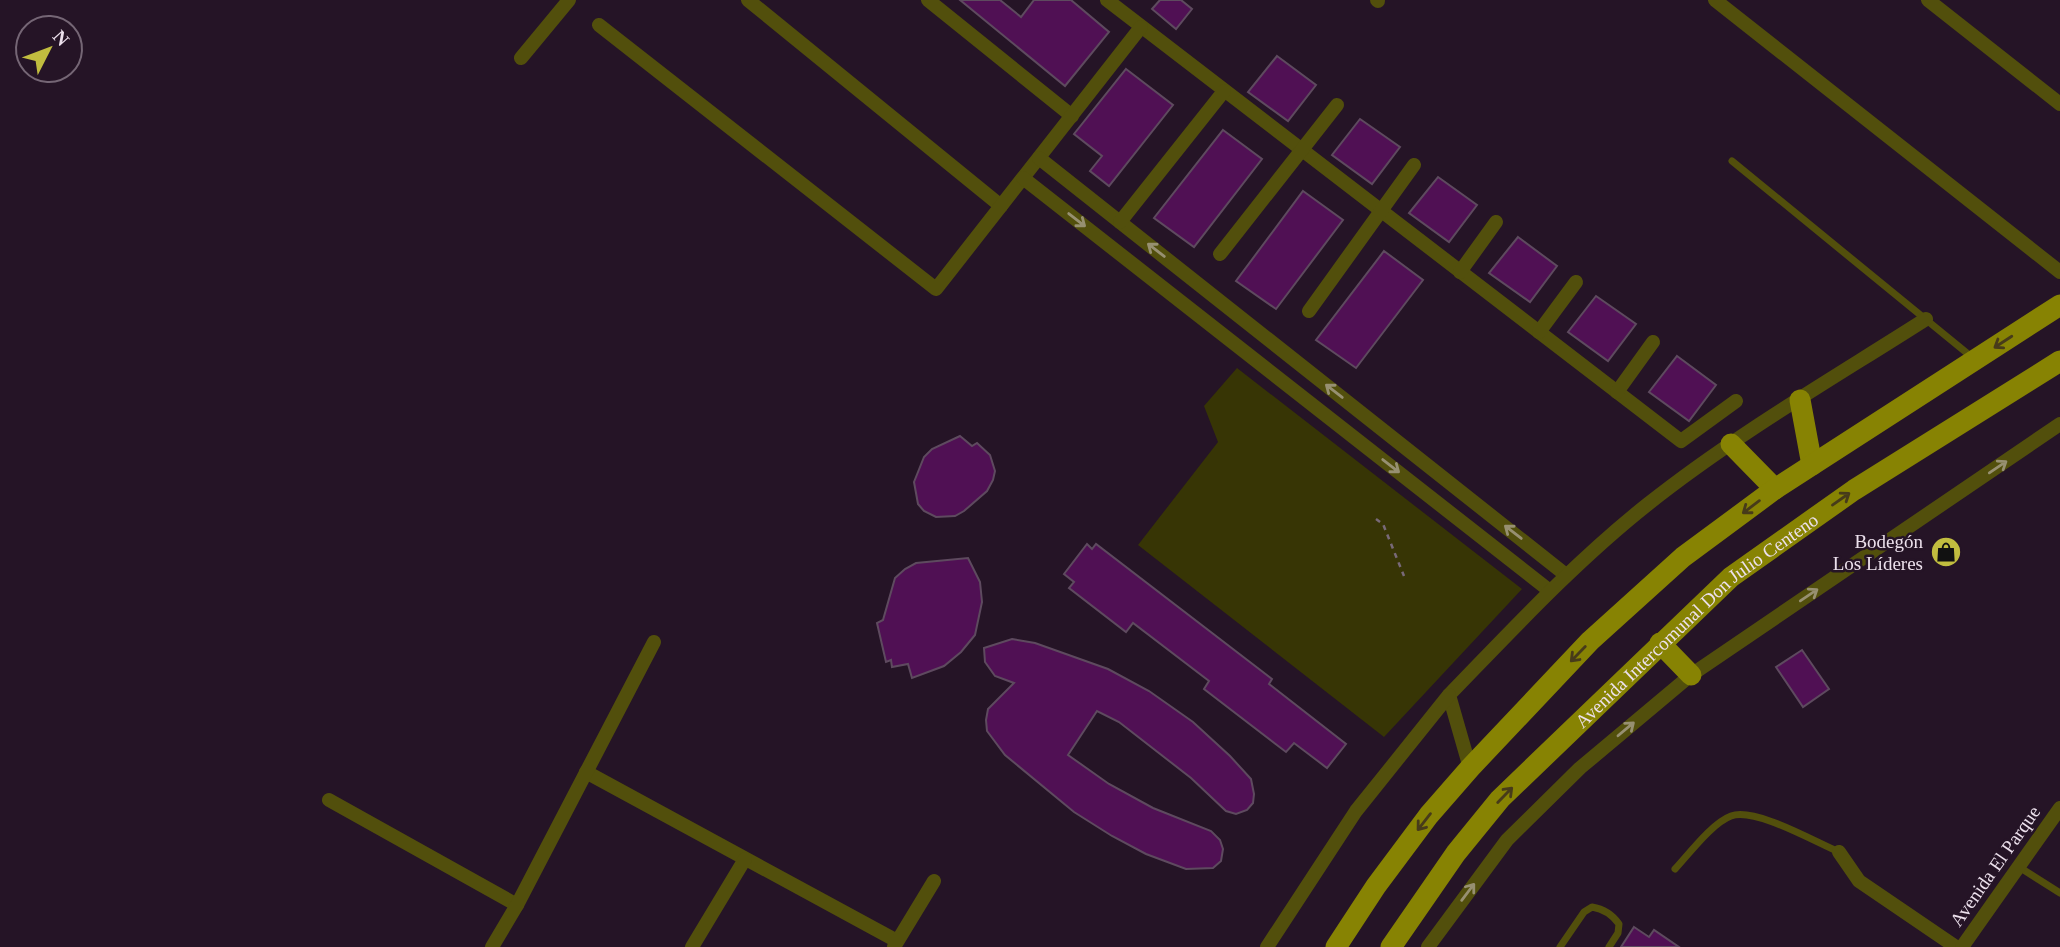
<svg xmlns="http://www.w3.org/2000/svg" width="2060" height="947" font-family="Georgia,serif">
	<rect width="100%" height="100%" fill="#251426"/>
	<polygon fill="#373505" points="1237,368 1522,589 1384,737 1138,545 1218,442 1204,406"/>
	<g fill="#501054" stroke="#5e4a5f" stroke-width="2">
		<polygon points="960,0 1000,0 1021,17 1034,0 1071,0 1109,32 1065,86"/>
		<polygon points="1160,0 1181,0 1192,9 1176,29 1152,9"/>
		<polygon points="1277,56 1316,85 1288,121 1248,92"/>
		<polygon points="1126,69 1173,105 1109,186 1090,171 1102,156 1074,134"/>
		<polygon points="1360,119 1400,147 1372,184 1332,155"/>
		<polygon points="1223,130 1262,159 1194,247 1154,218"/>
		<polygon points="1438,177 1477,205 1449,242 1409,213"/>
		<polygon points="1303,191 1343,220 1276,309 1236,281"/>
		<polygon points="1518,237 1557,266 1530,302 1489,273"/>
		<polygon points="1384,251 1423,280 1356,368 1316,340"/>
		<polygon points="1596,296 1636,324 1608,361 1568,332"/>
		<polygon points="1677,356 1716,385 1689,421 1649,392"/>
		<polygon points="960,436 972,446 977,443 990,455 995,471 993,480 987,491 964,511 955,516 936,517 924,511 918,504 914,482 924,457 932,449"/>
		<polygon points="1087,544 1092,549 1096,544 1272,679 1269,684 1346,744 1327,768 1294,743 1286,752 1204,689 1209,681 1133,623 1126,632 1069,588 1074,582 1064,574"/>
		<polygon points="968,558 980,582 982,602 975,635 961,652 944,666 912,678 908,664 892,667 891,660 886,662 877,623 883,620 895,578 905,569 916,563"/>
		<polygon points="1012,639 1035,643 1108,669 1149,691 1193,722 1230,756 1251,779 1254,794 1253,803 1247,810 1236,814 1226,811 1191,778 1119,722 1097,711 1068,755 1109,784 1153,808 1211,831 1220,840 1223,849 1221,861 1213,868 1186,869 1146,854 1112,836 1074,812 1005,755 987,731 986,720 988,709 1014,683 995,676 985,662 984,648"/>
		<polygon points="1802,650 1829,689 1803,707 1776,667"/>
		<polygon points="1634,927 1649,937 1654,930 1679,947 1621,947"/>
	</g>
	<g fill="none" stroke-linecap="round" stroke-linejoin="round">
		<polyline stroke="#786978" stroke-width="2.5" stroke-dasharray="5 5" stroke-linecap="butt" points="1376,519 1383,524 1404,576"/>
		<g stroke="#524f0c" stroke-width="7">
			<polyline points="1732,161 1973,358"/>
			<polyline points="2019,867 2060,893"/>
			<path d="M1675,869C1689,854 1712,823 1731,816C1755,807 1815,842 1839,852"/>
			<path d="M1560,947L1584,912L1592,907C1604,909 1612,914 1619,924L1618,933L1609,947"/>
		</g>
		<g stroke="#524f0c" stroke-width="14">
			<polyline points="748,0 1001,206"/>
			<polyline points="928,0 1072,116"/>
			<polyline points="1107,0 1681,441 1736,401"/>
			<polyline points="1377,0 1378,1"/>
			<polyline points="1715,0 2060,272"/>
			<polyline points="1928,0 2060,104"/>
			<polyline points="599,25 936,289 1141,27"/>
			<polyline points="521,58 569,0"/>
			<polyline points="1039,158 1566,575"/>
			<polyline points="1023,178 1550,591"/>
			<polyline points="1120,222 1224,91"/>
			<polyline points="1220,254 1337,105"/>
			<polyline points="1460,272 1496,222"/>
			<polyline points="1309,311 1414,165"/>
			<polyline points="1539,332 1576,282"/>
			<polyline points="1617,392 1653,342"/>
			<path d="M1470,768L1449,695C1513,629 1576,561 1648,504C1735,435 1832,379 1926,319"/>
			<polyline points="586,772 897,941"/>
			<polyline points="329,800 517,905"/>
			<polyline points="1839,852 1859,881 1956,947"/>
			<polyline points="492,947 517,905 654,642"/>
			<polyline points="692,947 745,859"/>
			<polyline points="894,947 934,881"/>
			<polyline points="1267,947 1356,811 1449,695"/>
			<polyline points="1428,947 1507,840 1580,768 1691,675 2060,424"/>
			<polyline points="1962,947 2060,808"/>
		</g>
		<g stroke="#878303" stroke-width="21">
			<polyline points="1800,400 1812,465"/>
			<polyline points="1731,444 1775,489"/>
			<polyline points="1660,643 1691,675"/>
			<polyline points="1336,947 1376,886 1429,815 1470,768 1590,641 1683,557 1775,489 2060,305"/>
			<path id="s1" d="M1391,947L1456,853L1500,799L1731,577L1854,490L2060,361"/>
		</g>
	</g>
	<defs><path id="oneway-shaft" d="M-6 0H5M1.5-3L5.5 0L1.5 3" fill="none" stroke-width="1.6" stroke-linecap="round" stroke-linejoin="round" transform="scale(1.75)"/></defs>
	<g stroke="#979071">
		<use href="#oneway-shaft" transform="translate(1077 220) rotate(38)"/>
		<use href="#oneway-shaft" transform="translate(1156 250) rotate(-142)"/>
		<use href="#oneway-shaft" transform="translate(1334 391) rotate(-142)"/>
		<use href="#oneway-shaft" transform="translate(1391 466) rotate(38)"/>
		<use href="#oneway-shaft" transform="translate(1998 467) rotate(-34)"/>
		<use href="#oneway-shaft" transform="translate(1513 532) rotate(-142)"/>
		<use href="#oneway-shaft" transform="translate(1809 595) rotate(-34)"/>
		<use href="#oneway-shaft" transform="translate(1626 729) rotate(-40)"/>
		<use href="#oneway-shaft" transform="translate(1468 892) rotate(-53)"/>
	</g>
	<g stroke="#473b1a">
		<use href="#oneway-shaft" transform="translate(2003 342) rotate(147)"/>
		<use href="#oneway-shaft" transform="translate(1841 499) rotate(-35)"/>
		<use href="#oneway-shaft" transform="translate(1751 507) rotate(143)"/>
		<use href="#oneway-shaft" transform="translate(1578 654) rotate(134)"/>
		<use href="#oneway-shaft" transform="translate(1505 795) rotate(-46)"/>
		<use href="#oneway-shaft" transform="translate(1424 822) rotate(128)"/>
	</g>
	<defs>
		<g id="shop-disc" transform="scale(1.575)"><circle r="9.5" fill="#c1bd3f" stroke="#251426"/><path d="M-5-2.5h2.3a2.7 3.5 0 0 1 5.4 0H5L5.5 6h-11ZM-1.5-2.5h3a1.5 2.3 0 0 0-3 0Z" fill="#111"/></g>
	</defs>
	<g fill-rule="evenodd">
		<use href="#shop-disc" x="1946" y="552"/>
	</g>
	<g text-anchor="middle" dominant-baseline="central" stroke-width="5" stroke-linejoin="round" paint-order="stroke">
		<g font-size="19" fill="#ece0ec" stroke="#251426" text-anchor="end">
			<text x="1923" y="541">Bodegón<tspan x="1923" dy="22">Los Líderes</tspan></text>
		</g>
		<g font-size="19" fill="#ece0ec" stroke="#251426">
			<text stroke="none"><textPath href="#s1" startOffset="450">Avenida Intercomunal Don Julio Centeno</textPath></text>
			<text transform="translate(1995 866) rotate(-55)">Avenida El Parque</text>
		</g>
	</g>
	<g transform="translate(49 49) rotate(48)"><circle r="33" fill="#251426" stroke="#756675" stroke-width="2"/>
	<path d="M0-5L12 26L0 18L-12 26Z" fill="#c1bd3f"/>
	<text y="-10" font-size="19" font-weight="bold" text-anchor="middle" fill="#ece0ec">N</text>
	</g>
</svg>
